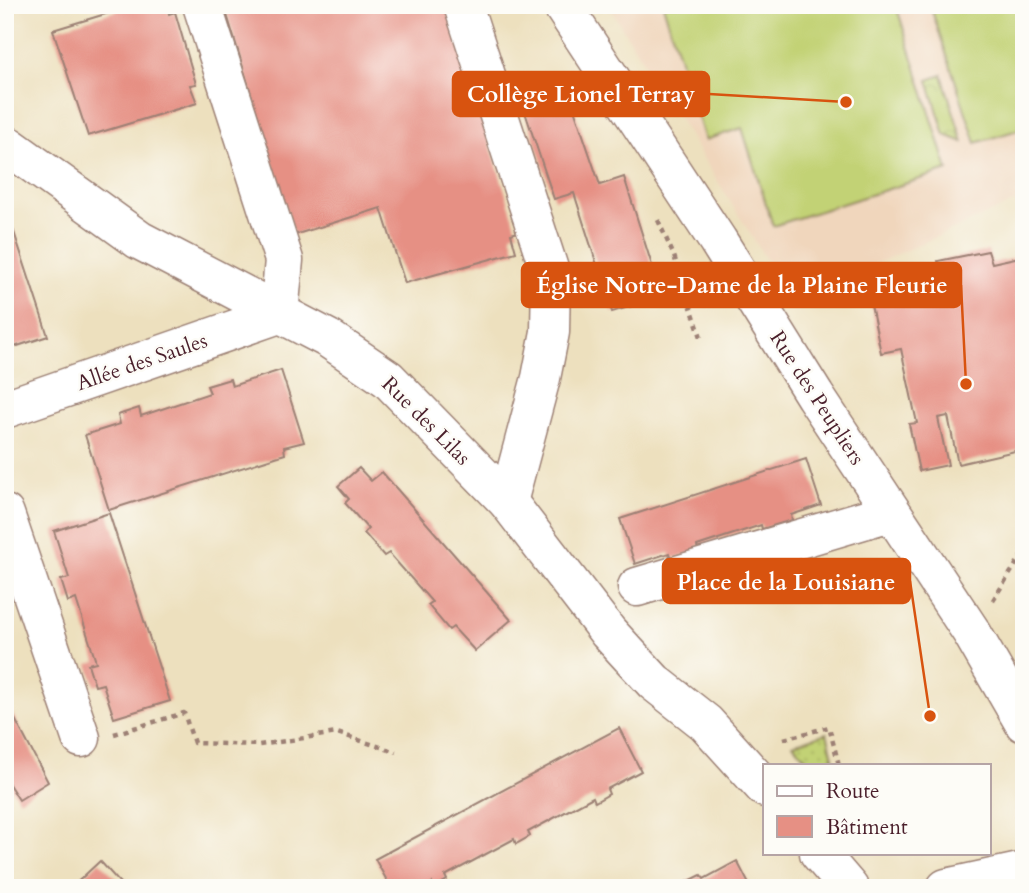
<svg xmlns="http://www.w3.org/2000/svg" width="1029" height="893" font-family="Cardo,serif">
	<defs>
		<pattern id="grass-dots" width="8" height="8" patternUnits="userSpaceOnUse" patternTransform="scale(1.75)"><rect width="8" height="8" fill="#c2d274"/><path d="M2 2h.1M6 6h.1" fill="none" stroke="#a8b465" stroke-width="1.8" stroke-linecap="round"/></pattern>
		<pattern id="park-crowns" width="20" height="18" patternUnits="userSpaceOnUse" patternTransform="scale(1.75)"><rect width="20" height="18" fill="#c2d274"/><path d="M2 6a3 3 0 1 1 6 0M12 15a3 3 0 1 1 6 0" fill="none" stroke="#a8b465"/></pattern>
	</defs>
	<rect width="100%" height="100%" fill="#fdfcf7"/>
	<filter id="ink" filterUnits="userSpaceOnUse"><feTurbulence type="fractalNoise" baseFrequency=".0143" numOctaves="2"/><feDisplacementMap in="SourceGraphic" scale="14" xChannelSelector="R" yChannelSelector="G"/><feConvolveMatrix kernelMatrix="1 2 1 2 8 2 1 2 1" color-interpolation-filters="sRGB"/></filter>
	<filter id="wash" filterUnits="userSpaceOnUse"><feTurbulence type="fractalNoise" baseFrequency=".00686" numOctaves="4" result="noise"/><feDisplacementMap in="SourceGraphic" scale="28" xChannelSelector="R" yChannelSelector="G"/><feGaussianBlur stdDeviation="1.57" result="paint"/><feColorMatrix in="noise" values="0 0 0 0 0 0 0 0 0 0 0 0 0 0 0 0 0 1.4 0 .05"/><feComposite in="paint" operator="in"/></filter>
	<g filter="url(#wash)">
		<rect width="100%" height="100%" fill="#ede0be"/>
		<polygon fill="#f0d6bc" points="608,5 1024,5 1024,198 792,301"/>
		<polygon fill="url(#grass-dots)" stroke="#867850" stroke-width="2" points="827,733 835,765 812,765 793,744"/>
		<polygon fill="url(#park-crowns)" stroke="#867850" stroke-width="2" points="942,75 963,142 945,135 928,80"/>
		<g fill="#c2d274" stroke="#867850" stroke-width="2">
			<polygon points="663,5 896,5 948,170 773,226 742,128 705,140"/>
			<polygon points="930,5 1024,5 1024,128 976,143"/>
		</g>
		<g id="blocks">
			<g fill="#e69084">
				<polygon points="135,5 167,5 169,14 175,12 196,84 190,85 197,103 88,136 53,30"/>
				<polygon points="235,5 446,5 518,232 511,234 516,252 405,283 381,208 294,235 225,8"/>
				<polygon points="567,88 600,185 624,177 662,297 612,312 574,193 554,199 522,103"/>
				<polygon points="13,229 48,336 5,350 5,232"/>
				<polygon points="988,251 992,263 1024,256 1024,294 1016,295 1024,331 1024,449 958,464 948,416 938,418 948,465 919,471 909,424 917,423 901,349 881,353 868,290 941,274 938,261"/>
				<polygon points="281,370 304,442 284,447 285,454 109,510 85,435 120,424 118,415 139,408 141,416 210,393 207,386 230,379 232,386"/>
				<polygon points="806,459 821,505 791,515 792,520 762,529 761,525 697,546 698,551 671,559 669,553 635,564 620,519"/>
				<polygon points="359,468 371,481 382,472 511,620 475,651 453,627 449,630 428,605 432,602 389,553 384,556 364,533 368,529 345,503 349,499 338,486"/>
				<polygon points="109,513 170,701 114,718 103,684 95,686 88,664 96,662 76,599 68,602 61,580 69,578 54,531"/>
				<polygon points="5,700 48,782 19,800 5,778"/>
				<polygon points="619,728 641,771 607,789 609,794 595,802 593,797 528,832 530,836 516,844 514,839 445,876 447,880 434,888 432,883 423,888 391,888 375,859"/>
				<polygon points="100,861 120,883 116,888 71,888"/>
				<polygon points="737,861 751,888 690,888 687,882 701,875 704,879"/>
			</g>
		</g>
	</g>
	<g filter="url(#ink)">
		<use href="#blocks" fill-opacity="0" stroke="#9c8074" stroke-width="2"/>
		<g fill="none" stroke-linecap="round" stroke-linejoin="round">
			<g stroke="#9c8074" stroke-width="41">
				<g id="minor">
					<polyline points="202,5 284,260 279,314"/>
					<polyline points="463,5 551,275 550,332 541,378 508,502"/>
					<polyline points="562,5 718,241 815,396 972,633 1024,723"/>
					<polyline points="5,149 10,147 139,240 329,339 388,379 508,502 608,632 654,682 706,723 765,788"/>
					<polyline points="5,409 279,314"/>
					<polyline points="5,514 81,738"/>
					<polyline points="637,587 890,512"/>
					<polyline points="819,853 849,888"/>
					<polyline points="946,888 1024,871"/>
				</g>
			</g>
			<g stroke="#9c8074" stroke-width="4.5" stroke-dasharray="5 5" stroke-linecap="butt">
				<polyline points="529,92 567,79"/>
				<polyline points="658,220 674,256 701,337"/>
				<polyline points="993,600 1024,552"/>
				<polyline points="114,734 184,713 194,743 259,745 337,733 396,752"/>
				<polyline points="784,739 829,727 839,765"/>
			</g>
			<use href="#minor" stroke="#fff" stroke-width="38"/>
		</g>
	</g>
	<g text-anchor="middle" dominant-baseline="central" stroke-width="5" stroke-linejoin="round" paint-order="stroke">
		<g font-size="21" fill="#4a1f2b" stroke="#fdfcf7">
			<text transform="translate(142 362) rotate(-19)">Allée des Saules</text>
			<text transform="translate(817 398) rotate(57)">Rue des Peupliers</text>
			<text transform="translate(426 421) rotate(45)">Rue des Lilas</text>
		</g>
	</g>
	<path fill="none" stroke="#d8530f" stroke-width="2.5" d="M846 102L709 94M966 384L961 285M930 716L910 581"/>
	<g fill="#d8530f" stroke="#fdfcf7" stroke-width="2.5">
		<circle cx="846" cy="102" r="7"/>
		<circle cx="966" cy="384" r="7"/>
		<circle cx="930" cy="716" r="7"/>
	</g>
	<g fill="#d8530f" stroke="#d8530f" stroke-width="2.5">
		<rect x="453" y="72" width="256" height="44" rx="7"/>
		<rect x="522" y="263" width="439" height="44" rx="7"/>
		<rect x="663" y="559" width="247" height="44" rx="7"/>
	</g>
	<g font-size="23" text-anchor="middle" font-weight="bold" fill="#fff">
		<text x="581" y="102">Collège Lionel Terray</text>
		<text x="742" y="293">Église Notre-Dame de la Plaine Fleurie</text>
		<text x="786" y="590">Place de la Louisiane</text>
	</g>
	<rect width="1029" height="893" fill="none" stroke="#fdfcf7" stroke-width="28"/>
	<rect x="763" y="764" width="228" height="91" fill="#fdfcf7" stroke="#b5a4a5" stroke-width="2"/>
	<rect x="777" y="786" width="35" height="10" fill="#ffffff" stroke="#b5a4a5" stroke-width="2"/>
	<text x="826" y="798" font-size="21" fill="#4a1f2b">Route</text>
	<rect x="777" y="816" width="35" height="21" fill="#e69084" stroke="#b5a4a5" stroke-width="2"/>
	<text x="826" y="834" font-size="21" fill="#4a1f2b">Bâtiment</text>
</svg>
